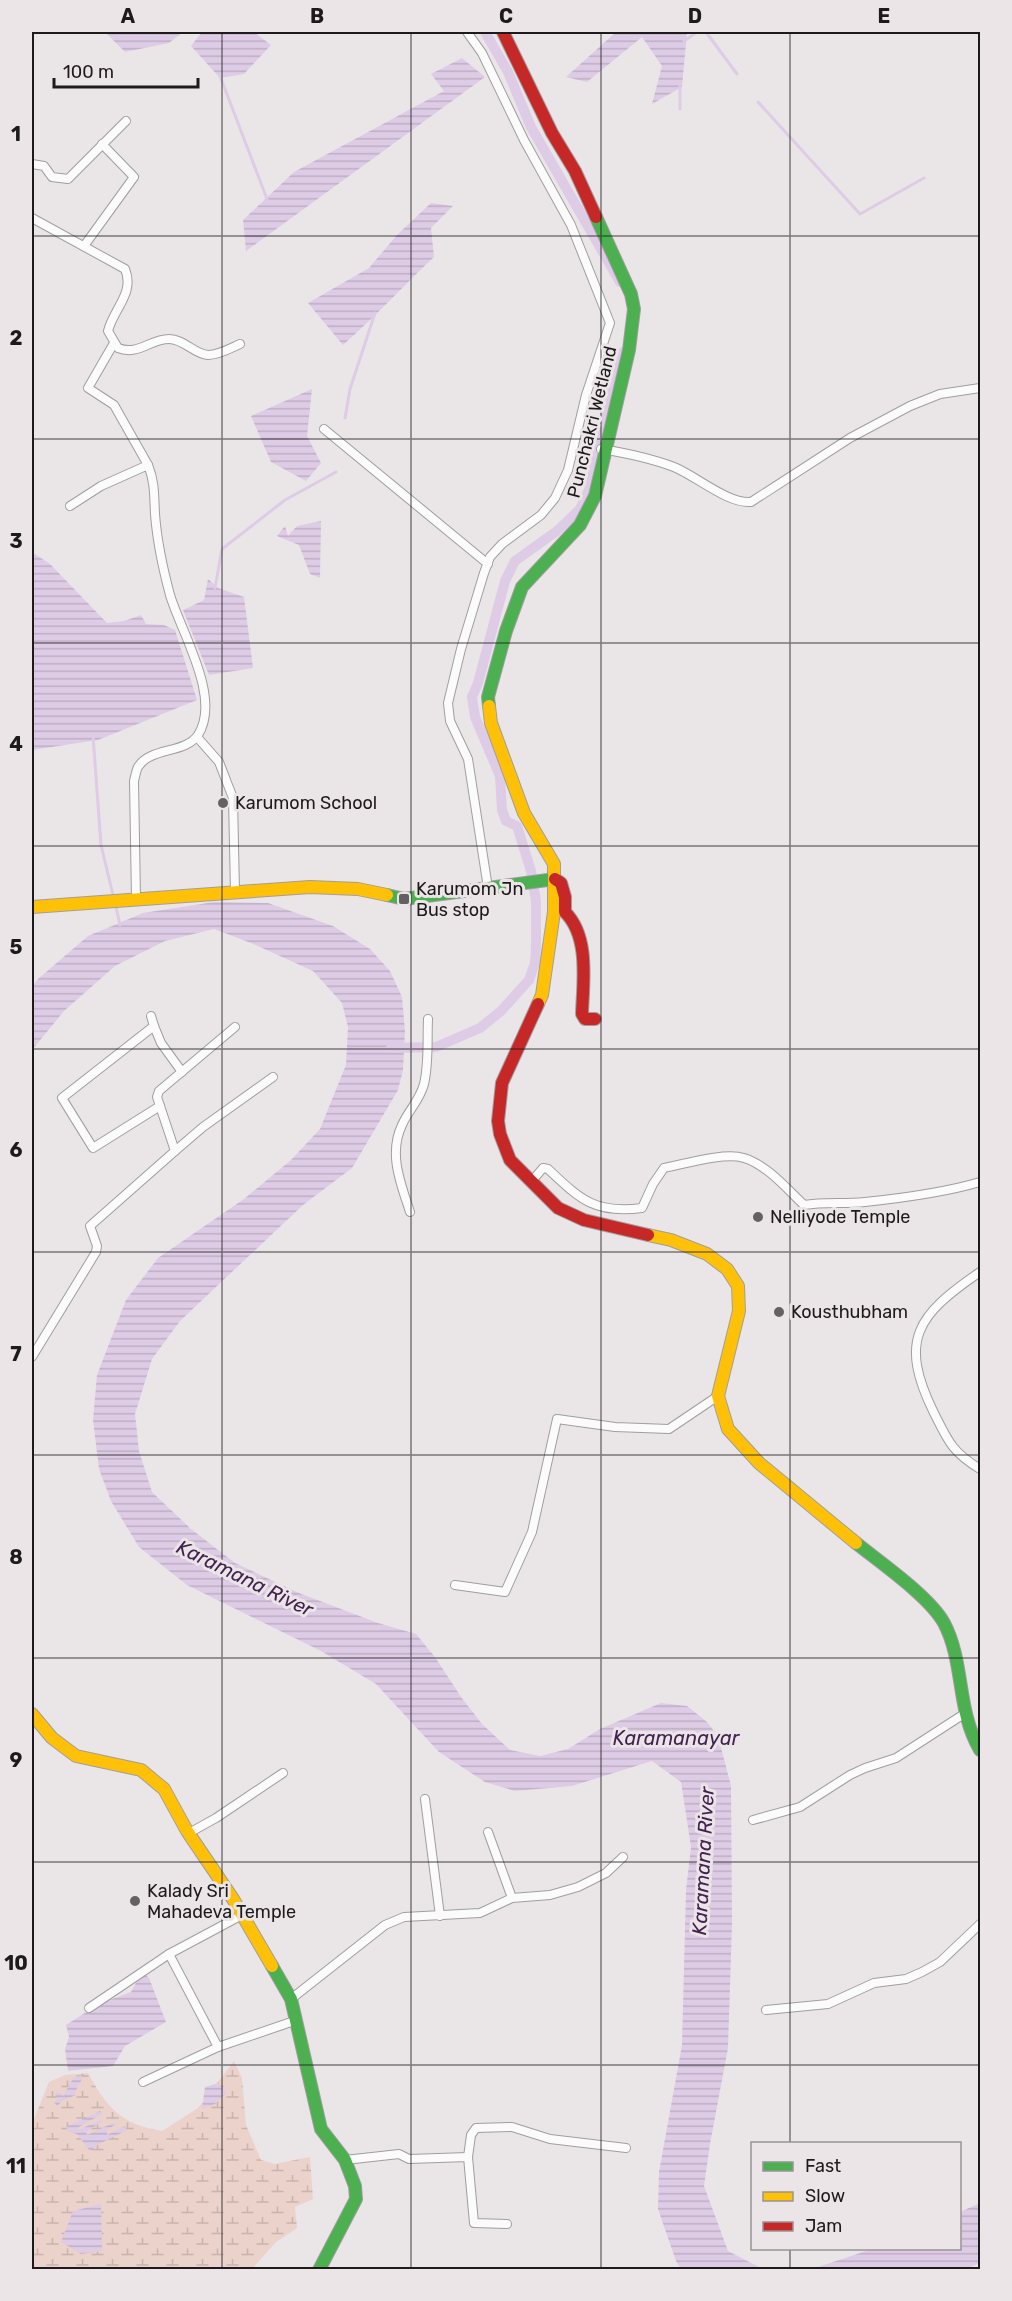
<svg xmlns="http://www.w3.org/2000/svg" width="1012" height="2301" font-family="Rubik,sans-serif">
	<defs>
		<pattern id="wetland-marsh" width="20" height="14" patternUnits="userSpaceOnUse" patternTransform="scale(1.5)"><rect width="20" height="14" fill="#ebd2cb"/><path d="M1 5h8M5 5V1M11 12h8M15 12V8" fill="none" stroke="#c9b4ae"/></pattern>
		<pattern id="water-rules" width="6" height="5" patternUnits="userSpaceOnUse" patternTransform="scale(1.5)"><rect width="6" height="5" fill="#decbe5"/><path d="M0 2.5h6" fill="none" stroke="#beaec4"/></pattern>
	</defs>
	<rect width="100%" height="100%" fill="#eae6e8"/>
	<path fill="url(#wetland-marsh)" d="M234,2061L242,2078L246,2125L261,2160L275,2164L310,2157L313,2199L295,2207L297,2228L276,2242L252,2269L32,2270V2124L49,2082L65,2075L88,2073C107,2108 121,2124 162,2131L198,2108Z"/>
	<g fill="url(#water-rules)">
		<polygon points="105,32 183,32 169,43 125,52"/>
		<polygon points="202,32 254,32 271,45 244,74 220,78 191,46"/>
		<polygon points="616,32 687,32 682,87 652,104 662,66 642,37 587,82 566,77"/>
		<polygon points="462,58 485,77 246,251 243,220 294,172 444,91 431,74"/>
		<path d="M431,203L453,206L431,228L434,257C403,286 375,317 343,345L308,303L369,268L397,235Z"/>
		<polygon points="312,389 307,436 321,463 306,481 271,462 251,416"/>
		<polygon points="321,521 320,578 310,574 299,545 277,536 285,526 288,536 297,526"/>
		<polygon points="32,552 50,564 107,623 124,621 141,615 146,624 164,625 175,630 197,700 98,740 32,750"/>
		<polygon points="208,579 218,588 244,597 253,668 209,675 183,610 204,600"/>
		<polygon points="214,902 268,903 333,926 370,949 390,971 402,997 405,1031 403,1070 398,1090 352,1168 303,1205 234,1270 180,1321 152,1359 135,1414 139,1451 152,1492 191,1529 235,1563 299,1593 378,1623 416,1634 435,1657 461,1697 482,1724 510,1750 540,1756 568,1749 600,1729 661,1703 687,1706 707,1722 718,1736 731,1786 732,1924 728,2048 710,2144 704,2186 728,2251 763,2269 681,2269 676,2261 658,2209 659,2172 682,2045 686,1890 691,1847 681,1782 652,1761 572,1786 515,1791 485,1782 439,1752 376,1684 321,1651 187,1585 139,1547 111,1501 99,1469 93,1420 97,1375 126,1300 158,1258 244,1199 291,1160 320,1129 346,1065 348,1027 342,1003 313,971 251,943 214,929 165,941 115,966 64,1011 32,1050 32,987 38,979 88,936 143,913"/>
		<polygon points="142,1972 149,1978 166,2022 125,2046 113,2066 68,2071 65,2049 69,2037 66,2025 99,2004 131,1992"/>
		<polygon points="81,2076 83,2077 75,2092 76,2095 63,2100 57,2106 54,2102 57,2100 57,2096 55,2095 58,2092 63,2096 74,2077"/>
		<polygon points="218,2083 226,2093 215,2104 202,2109 205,2087"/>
		<polygon points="100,2111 102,2114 77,2128 78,2130 101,2120 103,2121 86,2132 87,2135 113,2123 116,2124 107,2130 107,2135 125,2126 127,2130 99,2144 90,2151 77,2134 68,2131 66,2127"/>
		<polygon points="980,2203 980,2263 966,2269 812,2269 872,2249 960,2248 960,2212"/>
		<polygon points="101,2204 102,2251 81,2254 61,2242 73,2211"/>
	</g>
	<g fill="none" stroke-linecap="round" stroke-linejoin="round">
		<g stroke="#decbe5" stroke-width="3">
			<polyline points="706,32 737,74"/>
			<polyline points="684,41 697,32"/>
			<polyline points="220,76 267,199"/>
			<polyline points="758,102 860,214 924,178"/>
			<polyline points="680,109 680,85"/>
			<polyline points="345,418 350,389 375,313"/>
			<polyline points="215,588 222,549 285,500 336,472"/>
			<polyline points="93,736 101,845 113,895"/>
			<polyline points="116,907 120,925"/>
		</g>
		<g stroke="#decbe5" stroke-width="10">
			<polyline points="485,32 508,72 531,127 620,282"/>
			<polyline points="391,1048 436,1047 480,1028 501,1011 529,980 535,963 536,947 536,901 531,871 517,826 506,821 502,810 500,776 475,717 472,697 478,683 505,581 515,561 557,531 580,509 589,490 610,395 623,352"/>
		</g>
		<g stroke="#a19e9f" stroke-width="10">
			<g id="street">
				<polyline points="467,32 482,53 524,140 571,225 610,323 586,395 568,470 555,498 541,515 502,544 490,557 484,573 461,649 448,703 450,721 468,759 488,888"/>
				<polyline points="32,164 44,166 52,177 68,179 126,121"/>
				<path d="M32,218L125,269C135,293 114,308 108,331L118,348C138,356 150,339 169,339C184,339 194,354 208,355C219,355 231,348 240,344"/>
				<polyline points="84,246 134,177 102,144"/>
				<polyline points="114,343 88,388 114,405 148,465"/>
				<polyline points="324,429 488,564"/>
				<path d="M601,449C626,453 650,458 674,467C696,476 728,504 751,502L850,438L910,406L940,394L980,388"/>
				<path d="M70,506L101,486L148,465C155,482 154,496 155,514C157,541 163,569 170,595C181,632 222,698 198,735C185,754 150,747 138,767C136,771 135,777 134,781L136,899"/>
				<polyline points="197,737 219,762 233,798 235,892"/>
				<polyline points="151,1016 154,1026"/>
				<polyline points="160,1106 93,1148 62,1098 154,1026 161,1043 182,1072"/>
				<polyline points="175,1151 203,1127 273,1077"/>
				<path d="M531,1182L543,1168L548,1169C581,1200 595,1214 642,1208L653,1184L664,1168C685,1164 724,1152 744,1158C767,1165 787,1189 804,1205C824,1202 844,1204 865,1202C903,1198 943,1193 980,1182"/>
				<path d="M410,1212C401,1184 388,1154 402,1125C408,1111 420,1100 424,1084C429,1064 427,1040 428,1019"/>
				<path d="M980,1272C917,1315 898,1340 934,1413C948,1441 952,1452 980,1469"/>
				<polyline points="32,1357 96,1252 97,1246 90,1226 175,1151 157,1097 159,1091 235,1027"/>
				<polyline points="455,1585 505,1592 532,1532 557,1419 615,1427 669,1429 718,1396"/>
				<polyline points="425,1799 440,1916"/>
				<polyline points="753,1820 800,1807 850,1775 865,1768 896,1758 964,1714"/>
				<polyline points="488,1832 512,1898"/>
				<polyline points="189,1833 216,1818 283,1773"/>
				<polyline points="169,1954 218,2047"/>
				<polyline points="291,1999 385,1925 404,1917 480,1913 512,1898 550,1895 578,1887 606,1873 623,1857"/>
				<polyline points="89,2008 169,1954 242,1915"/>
				<polyline points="766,2010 828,2004 874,1983 906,1979 922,1972 940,1962 980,1924"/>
				<polyline points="143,2082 218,2047 297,2020"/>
				<polyline points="468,2157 471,2135 476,2128 512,2127 550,2139 626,2148"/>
				<polyline points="345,2160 399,2154 409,2159 468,2157 474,2223 507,2224"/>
			</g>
		</g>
		<g stroke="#a19e9f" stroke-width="14">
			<g id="fast">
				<polyline points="489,706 488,697 506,631 522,587 580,525 595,496 629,350 634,309 631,294 596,217"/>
				<polyline points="387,895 404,899 555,879"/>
				<path d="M856,1543C881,1563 930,1597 944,1623C965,1663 956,1709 980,1750"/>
				<polyline points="272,1966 291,1999 321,2129 345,2160 355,2186 356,2199 319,2270"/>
			</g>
		</g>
		<g stroke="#a19e9f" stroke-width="14">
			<g id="slow">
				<polyline points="489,706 491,723 524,813 554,864 554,912 542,995 538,1004"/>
				<polyline points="32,907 310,887 358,889 387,895"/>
				<polyline points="648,1235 671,1240 707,1254 727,1269 738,1286 739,1311 718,1396 728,1429 759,1463 856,1543"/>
				<polyline points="32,1714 52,1738 76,1756 141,1770 164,1789 187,1831 233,1899 272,1966"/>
			</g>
		</g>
		<g stroke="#a19e9f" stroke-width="14">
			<g id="jam">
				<polyline points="503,32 552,133 575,171 596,217"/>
				<path d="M555,879L561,883L565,897V912C590,937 583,982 582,1014L585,1019H595"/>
				<polyline points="538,1004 502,1083 498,1121 500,1134 510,1160 558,1208 584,1220 648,1235"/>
			</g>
		</g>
		<use href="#street" stroke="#fcfbfc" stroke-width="8"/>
		<use href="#fast" stroke="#4caf50" stroke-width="12"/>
		<use href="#slow" stroke="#ffc107" stroke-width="12"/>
		<use href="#jam" stroke="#c62828" stroke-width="12"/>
	</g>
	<path fill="none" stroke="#1c1a1b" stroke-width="1.5" stroke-opacity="0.55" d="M222,32V2270M411,32V2270M601,32V2270M790,32V2144M32,236H980M32,439H980M32,643H980M32,846H980M32,1049H980M32,1252H980M32,1455H980M32,1658H980M32,1862H980M32,2065H980M790,2248V2270"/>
	<g fill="#646163" stroke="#ebe5e7" stroke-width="2">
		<circle cx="223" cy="803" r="6"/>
		<rect x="398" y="893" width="12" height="12" rx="3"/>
		<circle cx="758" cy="1217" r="6"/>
		<circle cx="779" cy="1312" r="6"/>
		<circle cx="135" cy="1901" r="6"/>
	</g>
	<g text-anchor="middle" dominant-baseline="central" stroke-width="6" stroke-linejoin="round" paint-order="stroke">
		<g font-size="18" fill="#1c1a1b" stroke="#ebe5e7">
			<text transform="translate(592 422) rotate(-76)">Punchakri Wetland</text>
		</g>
		<g font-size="18" fill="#1c1a1b" stroke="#ebe5e7" text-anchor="start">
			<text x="235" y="803">Karumom School</text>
			<text x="416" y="889">Karumom Jn<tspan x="416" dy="21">Bus stop</tspan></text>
			<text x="770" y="1217">Nelliyode Temple</text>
			<text x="791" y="1312">Kousthubham</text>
			<text x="147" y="1891">Kalady Sri<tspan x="147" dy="21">Mahadeva Temple</tspan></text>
		</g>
		<g font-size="20" font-style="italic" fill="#432250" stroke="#ebe5e7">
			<text transform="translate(245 1578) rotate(26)">Karamana River</text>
			<text x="676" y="1738">Karamanayar</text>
			<text transform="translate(703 1861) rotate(-87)">Karamana River</text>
		</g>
	</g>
	<rect width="1012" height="2301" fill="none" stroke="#ebe5e7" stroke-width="66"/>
	<rect x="751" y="2142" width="210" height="108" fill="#ebe5e7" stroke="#989495" stroke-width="1.5"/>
	<rect x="763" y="2162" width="30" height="9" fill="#4caf50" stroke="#989495" stroke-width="1.5"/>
	<text x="805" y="2172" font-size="18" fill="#1c1a1b">Fast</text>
	<rect x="763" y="2192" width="30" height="9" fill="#ffc107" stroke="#989495" stroke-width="1.5"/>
	<text x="805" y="2202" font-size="18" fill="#1c1a1b">Slow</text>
	<rect x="763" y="2222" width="30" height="9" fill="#c62828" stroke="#989495" stroke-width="1.5"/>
	<text x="805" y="2232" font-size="18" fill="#1c1a1b">Jam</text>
	<path d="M54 78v9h144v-9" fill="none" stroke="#1c1a1b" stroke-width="3"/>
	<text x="63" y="78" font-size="18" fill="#1c1a1b" stroke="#ebe5e7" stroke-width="4.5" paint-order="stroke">100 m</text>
	<rect x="33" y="33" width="946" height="2235" fill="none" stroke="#1c1a1b" stroke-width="2"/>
	<g font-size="20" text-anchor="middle" font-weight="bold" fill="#1c1a1b">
		<text x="128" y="23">A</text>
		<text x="317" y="23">B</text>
		<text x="506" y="23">C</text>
		<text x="695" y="23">D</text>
		<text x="884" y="23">E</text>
		<text x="16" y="141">1</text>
		<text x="16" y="345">2</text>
		<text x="16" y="548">3</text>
		<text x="16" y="751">4</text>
		<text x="16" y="954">5</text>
		<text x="16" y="1157">6</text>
		<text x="16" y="1361">7</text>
		<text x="16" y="1564">8</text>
		<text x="16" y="1767">9</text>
		<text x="16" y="1970">10</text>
		<text x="16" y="2173">11</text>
	</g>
</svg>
